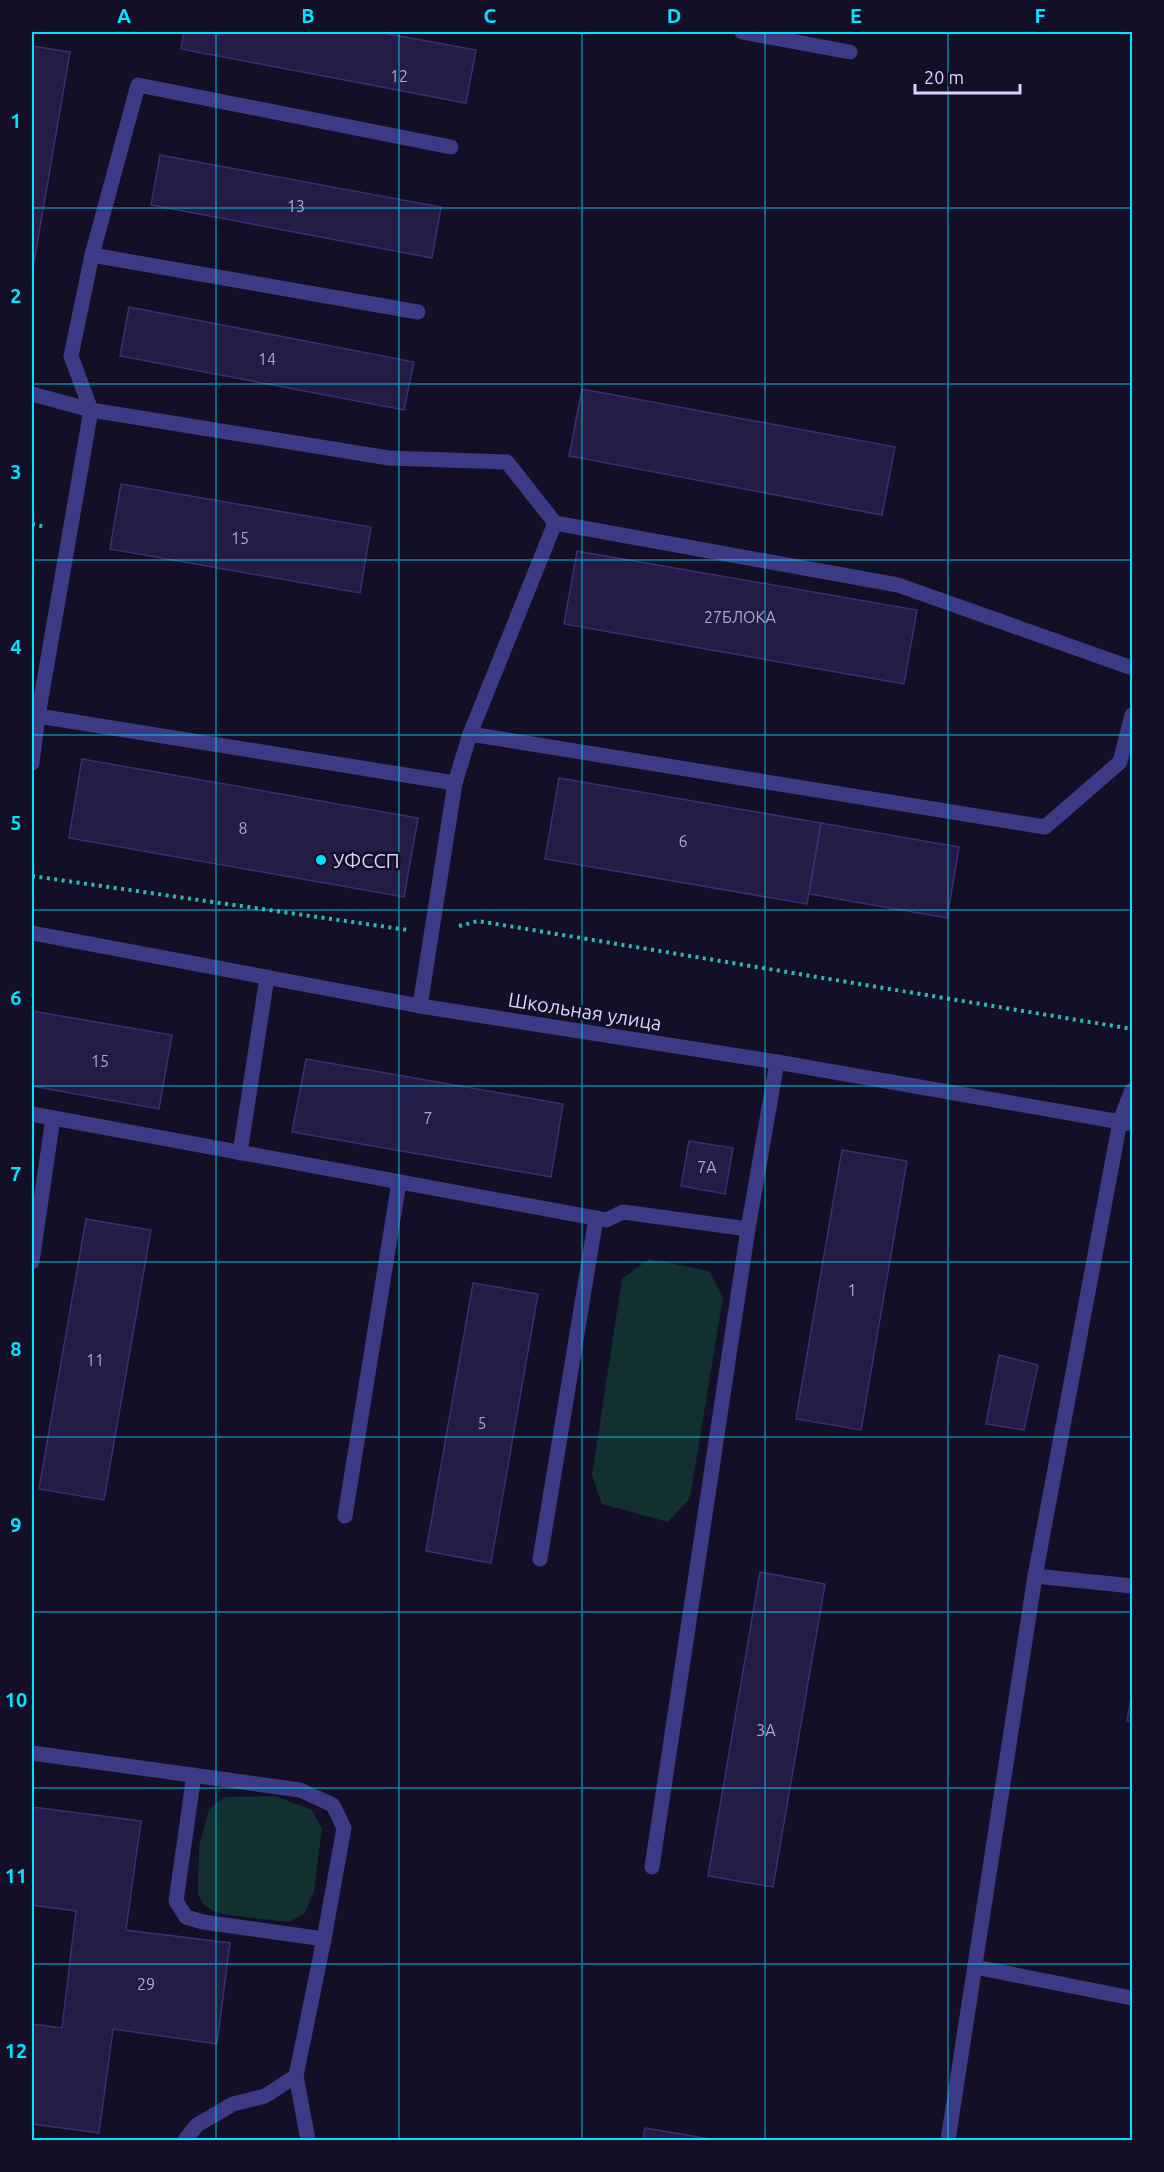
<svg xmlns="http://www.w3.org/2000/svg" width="1164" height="2172" font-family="Ubuntu,sans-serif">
	<rect width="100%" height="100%" fill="#130f26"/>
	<g fill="#12302f">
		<polygon points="649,1259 709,1271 723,1297 690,1498 668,1522 602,1504 592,1475 622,1279"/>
		<polygon points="275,1796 312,1810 322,1828 314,1891 305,1913 289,1922 227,1915 213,1911 203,1904 198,1893 199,1847 209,1809 225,1797"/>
	</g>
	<g fill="#241b47" stroke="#3b2d73" stroke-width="1.5">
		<polygon points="184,32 378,32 476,50 466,103 181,49"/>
		<polygon points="32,46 70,52 32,274"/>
		<polygon points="160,155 441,207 432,258 151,205"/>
		<polygon points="129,307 414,362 404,410 120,356"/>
		<polygon points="582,389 895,447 882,515 569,456"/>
		<polygon points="121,484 371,527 360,593 110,549"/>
		<polygon points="577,551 917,610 904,684 564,624"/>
		<polygon points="82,759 418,818 404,897 69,838"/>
		<polygon points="559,778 821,823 807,904 545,859"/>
		<polygon points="821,823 959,847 947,918 809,894"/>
		<polygon points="32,1011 172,1035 159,1109 32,1086"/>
		<polygon points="306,1059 563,1104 551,1177 292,1132"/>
		<polygon points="689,1141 733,1148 725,1194 681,1186"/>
		<polygon points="842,1150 907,1161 861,1430 796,1419"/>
		<polygon points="86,1219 151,1230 104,1500 39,1489"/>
		<polygon points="473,1283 538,1294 491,1563 426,1551"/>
		<polygon points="999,1355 1038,1365 1024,1430 986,1424"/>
		<polygon points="760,1572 825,1584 773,1887 708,1876"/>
		<polygon points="1132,1692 1132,1722 1127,1721"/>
		<polygon points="32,1807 141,1821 126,1930 230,1943 217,2044 113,2029 99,2133 32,2124 32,2024 62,2028 76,1911 32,1905"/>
		<polygon points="645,2128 716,2140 643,2140"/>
	</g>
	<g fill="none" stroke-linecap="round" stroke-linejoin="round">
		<g stroke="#2fb8b0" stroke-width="4" stroke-dasharray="3 4.5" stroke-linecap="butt">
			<polyline points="32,524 46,527"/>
			<polyline points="32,876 408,930"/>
			<polyline points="459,926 478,921 1132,1029"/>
		</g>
		<g stroke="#3d3a85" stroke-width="15">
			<polyline points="742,32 850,52"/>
			<polyline points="92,255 418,312"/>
			<polyline points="32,394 91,410"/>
			<polyline points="91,410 71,356 92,255 138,85 451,147"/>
			<polyline points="32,715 38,716 32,763"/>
			<polyline points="470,734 1045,827 1120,762 1132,715"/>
			<polyline points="455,783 38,716 91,410 389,458 507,462 555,523"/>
			<polyline points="420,1006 455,783 470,734 555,523 898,585 1132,668"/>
			<polyline points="32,1114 606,1220 623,1212 748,1229 777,1062"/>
			<polyline points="240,1153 267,977"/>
			<polyline points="32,1262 53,1118"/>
			<polyline points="345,1516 399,1182"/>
			<polyline points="540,1559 596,1218"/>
			<polyline points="1035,1576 1132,1586"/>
			<polyline points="32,1753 300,1790 333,1805 344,1828 324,1939 296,2076 265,2096 233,2104 197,2125 185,2140"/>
			<polyline points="194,1775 176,1901 186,1917 203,1922 324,1939"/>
			<polyline points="652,1867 748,1229"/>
			<polyline points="975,1967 1132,1998"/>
			<polyline points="296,2076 308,2140"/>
			<polyline points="948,2140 1035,1576 1120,1121 1132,1090"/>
		</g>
		<polyline stroke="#3d3a85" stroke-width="15" points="32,933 420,1006 777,1062 1132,1124"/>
	</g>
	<path fill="none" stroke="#00e5ff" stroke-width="1.5" stroke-opacity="0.55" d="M216,32V2140M399,32V2140M582,32V2140M765,32V2140M948,32V2140M32,208H1132M32,384H1132M32,560H1132M32,735H1132M32,910H1132M32,1086H1132M32,1262H1132M32,1437H1132M32,1612H1132M32,1788H1132M32,1964H1132"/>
	<circle fill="#00e5ff" stroke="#130f26" stroke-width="2" cx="321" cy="860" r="6"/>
	<g text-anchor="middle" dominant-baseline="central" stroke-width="5" stroke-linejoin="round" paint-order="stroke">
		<g font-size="16" fill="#aca6d1">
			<text x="399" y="76">12</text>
			<text x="296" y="206">13</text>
			<text x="267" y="359">14</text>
			<text x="240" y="538">15</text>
			<text x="740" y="617">27БЛОКА</text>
			<text x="243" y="828">8</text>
			<text x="683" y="841">6</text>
			<text x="100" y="1061">15</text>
			<text x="428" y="1118">7</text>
			<text x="707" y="1167">7А</text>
			<text x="852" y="1290">1</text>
			<text x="95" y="1360">11</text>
			<text x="482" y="1423">5</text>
			<text x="766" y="1730">3А</text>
			<text x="146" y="1984">29</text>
		</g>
		<g font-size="20" fill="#d9d4ff" stroke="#130f26" text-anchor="start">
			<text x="333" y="860">УФССП</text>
		</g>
		<g font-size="20" fill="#d9d4ff" stroke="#130f26">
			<text transform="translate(585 1011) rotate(9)">Школьная улица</text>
		</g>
	</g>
	<rect width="1164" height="2172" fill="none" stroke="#130f26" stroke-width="66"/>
	<path d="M915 84v9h105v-9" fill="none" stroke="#d9d4ff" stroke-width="3"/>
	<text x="924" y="84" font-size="18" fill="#d9d4ff" stroke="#130f26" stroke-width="4.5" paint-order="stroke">20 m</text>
	<rect x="33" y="33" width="1098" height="2106" fill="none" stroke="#00e5ff" stroke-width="2"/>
	<g font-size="20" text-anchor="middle" font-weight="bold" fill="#00e5ff">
		<text x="124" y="23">A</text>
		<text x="308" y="23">B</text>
		<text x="490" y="23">C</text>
		<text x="674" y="23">D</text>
		<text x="856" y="23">E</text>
		<text x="1040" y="23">F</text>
		<text x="16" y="128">1</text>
		<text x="16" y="303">2</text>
		<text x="16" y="479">3</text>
		<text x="16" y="654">4</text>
		<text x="16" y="830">5</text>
		<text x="16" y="1005">6</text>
		<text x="16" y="1181">7</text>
		<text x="16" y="1356">8</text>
		<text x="16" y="1532">9</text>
		<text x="16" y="1707">10</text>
		<text x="16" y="1883">11</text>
		<text x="16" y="2058">12</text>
	</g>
</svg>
